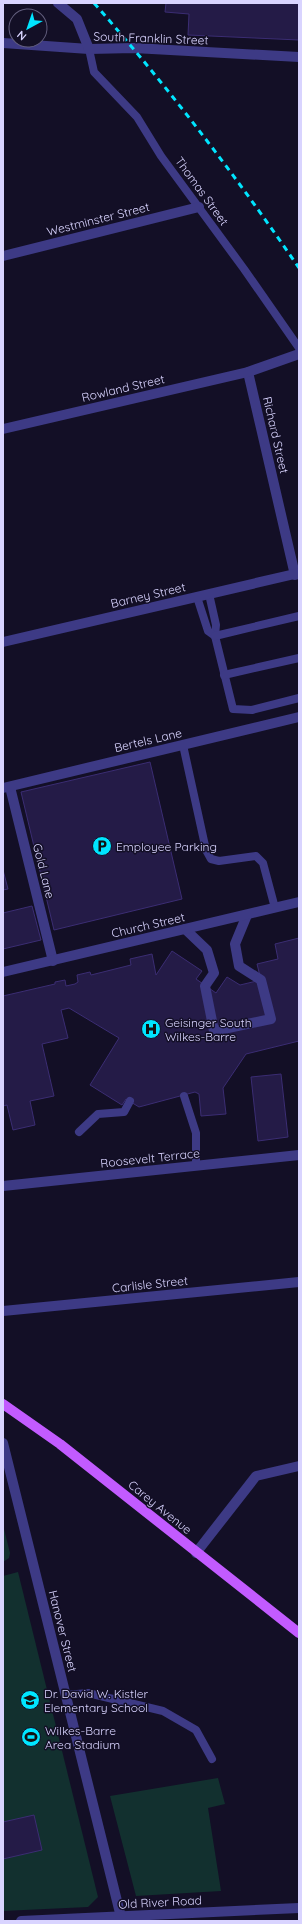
<svg xmlns="http://www.w3.org/2000/svg" width="302" height="1924" font-family="Quicksand,sans-serif">
	<rect width="100%" height="100%" fill="#130f26"/>
	<g fill="#12302f">
		<polygon points="3,1525 10,1553 9,1558 3,1562"/>
		<polygon points="18,1572 98,1897 88,1907 3,1911 3,1576"/>
		<polygon points="218,1778 225,1804 208,1808 221,1891 136,1896 110,1796"/>
	</g>
	<g fill="#241b47" stroke="#3b2d73">
		<polygon points="166,3 299,3 299,40 188,35 189,14 165,12"/>
		<polygon points="150,762 182,899 54,930 21,792"/>
		<polygon points="3,870 8,889 3,890"/>
		<polygon points="32,906 41,940 3,949 3,913"/>
		<polygon points="299,938 299,1041 246,1054 223,1088 226,1114 201,1116 199,1094 195,1092 139,1107 126,1099 122,1105 90,1085 119,1038 69,1008 61,1010 68,1038 42,1044 54,1096 30,1101 35,1125 13,1130 7,1105 3,1106 3,996 55,984 55,982 65,980 66,986 75,984 78,982 77,975 90,972 91,975 131,965 130,959 152,954 156,975 172,951 202,971 196,979 216,993 227,977 240,985 261,980 257,964 278,959 275,944"/>
		<polygon points="281,1074 288,1137 258,1141 251,1077"/>
		<polygon points="34,1815 42,1850 3,1859 3,1822"/>
	</g>
	<g fill="none" stroke-linecap="round" stroke-linejoin="round">
		<g stroke="#3d3a85" stroke-width="8">
			<polyline points="89,49 94,72 137,117 161,156 244,269 299,348"/>
			<polyline points="209,594 216,625 215,636 233,709 252,710 299,698"/>
			<polyline points="197,597 208,631 215,636"/>
			<polyline points="215,636 299,616"/>
			<polyline points="224,675 299,658"/>
			<polyline points="183,745 206,850 211,859 219,861 256,856 263,863 275,908"/>
			<polyline points="184,1096 196,1133 196,1166"/>
			<polyline points="79,1132 98,1114 124,1112 130,1101"/>
			<polyline points="66,1695 88,1693 163,1711 196,1730 212,1759"/>
		</g>
		<g stroke="#3d3a85" stroke-width="10">
			<polyline points="3,43 89,49"/>
			<polyline points="3,256 199,207"/>
			<polyline points="248,372 295,575"/>
			<polyline points="3,429 248,372 299,354"/>
			<polyline points="3,642 299,573"/>
			<polyline points="10,787 53,961"/>
			<polyline points="3,788 299,717"/>
			<polyline points="185,929 207,950 214,973 205,986 214,1031 271,1019 261,980 239,966 235,944 247,915"/>
			<polyline points="3,972 299,902"/>
			<polyline points="3,1186 299,1155"/>
			<polyline points="3,1311 299,1282"/>
			<polyline points="3,1443 121,1917"/>
			<polyline points="196,1553 256,1476 299,1466"/>
			<polyline points="21,1921 299,1908"/>
		</g>
		<polyline stroke="#3d3a85" stroke-width="10" points="58,3 77,19 89,49 134,48 299,57"/>
		<polyline stroke="#c25bff" stroke-width="10" points="3,1404 60,1444 299,1633"/>
		<path stroke="#00e5ff" stroke-width="3" stroke-dasharray="6 5" stroke-linecap="butt" d="M94,3C168,87 236,176 299,268"/>
	</g>
	<defs>
		<g id="parking-disc" transform="scale(1)"><circle r="9.5" fill="#00e5ff" stroke="#130f26"/><path d="M-3.5-5.5H1a3.5 3.5 0 0 1 0 7H-1V5.5H-3.5ZM-1-3.4V-.6H.8a1.4 1.4 0 0 0 0-2.8Z" fill="#111"/></g>
		<g id="hospital-disc" transform="scale(1)"><circle r="9.5" fill="#00e5ff" stroke="#130f26"/><path d="M-5-5h3v3.5h4V-5h3V5h-3V1.5h-4V5h-3Z" fill="#111"/></g>
		<g id="school-disc" transform="scale(1)"><circle r="9.5" fill="#00e5ff" stroke="#130f26"/><path d="M0-5L7-2L0 1L-7-2ZM-4 1L0 2.5L4 1V4Q0 6-4 4Z" fill="#111"/></g>
		<g id="stadium-disc" transform="scale(1)"><circle r="9.5" fill="#00e5ff" stroke="#130f26"/><path d="M0-5a6.5 5 0 1 0 0 10a6.5 5 0 1 0 0-10ZM-3.5-1.8h7v3.6h-7Z" fill="#111"/></g>
	</defs>
	<g fill-rule="evenodd">
		<use href="#parking-disc" x="102" y="846"/>
		<use href="#hospital-disc" x="151" y="1029"/>
		<use href="#school-disc" x="30" y="1700"/>
		<use href="#stadium-disc" x="31" y="1737"/>
	</g>
	<g text-anchor="middle" dominant-baseline="central" stroke-width="3" stroke-linejoin="round" paint-order="stroke">
		<g font-size="12" fill="#d9d4ff" stroke="#130f26">
			<text transform="translate(151 38) rotate(2)">South Franklin Street</text>
			<text transform="translate(202 191) rotate(54)">Thomas Street</text>
			<text transform="translate(98 219) rotate(-14)">Westminster Street</text>
			<text transform="translate(123 388) rotate(-13)">Rowland Street</text>
			<text transform="translate(276 435) rotate(77)">Richard Street</text>
			<text transform="translate(148 595) rotate(-13)">Barney Street</text>
			<text transform="translate(148 740) rotate(-13)">Bertels Lane</text>
			<text transform="translate(44 871) rotate(76)">Gold Lane</text>
			<text transform="translate(148 925) rotate(-13)">Church Street</text>
			<text transform="translate(150 1158) rotate(-6)">Roosevelt Terrace</text>
			<text transform="translate(150 1284) rotate(-6)">Carlisle Street</text>
			<text transform="translate(160 1507) rotate(39)">Carey Avenue</text>
			<text transform="translate(63 1631) rotate(76)">Hanover Street</text>
			<text transform="translate(160 1902) rotate(-3)">Old River Road</text>
		</g>
		<g font-size="12" fill="#d9d4ff" stroke="#130f26" text-anchor="start">
			<text x="116" y="846">Employee Parking</text>
			<text x="165" y="1022">Geisinger South<tspan x="165" dy="14">Wilkes-Barre</tspan></text>
			<text x="44" y="1693">Dr. David W. Kistler<tspan x="44" dy="14">Elementary School</tspan></text>
			<text x="45" y="1730">Wilkes-Barre<tspan x="45" dy="14">Area Stadium</tspan></text>
		</g>
	</g>
	<rect width="302" height="1924" fill="none" stroke="#d9d4ff" stroke-width="8"/>
	<g transform="translate(28 28) rotate(220)"><circle r="19" fill="#130f26" stroke="#625e7d"/>
	<path d="M0-3L7 15L0 10L-7 15Z" fill="#00e5ff"/>
	<text y="-6" font-size="11" font-weight="bold" text-anchor="middle" fill="#d9d4ff">N</text>
	</g>
</svg>
